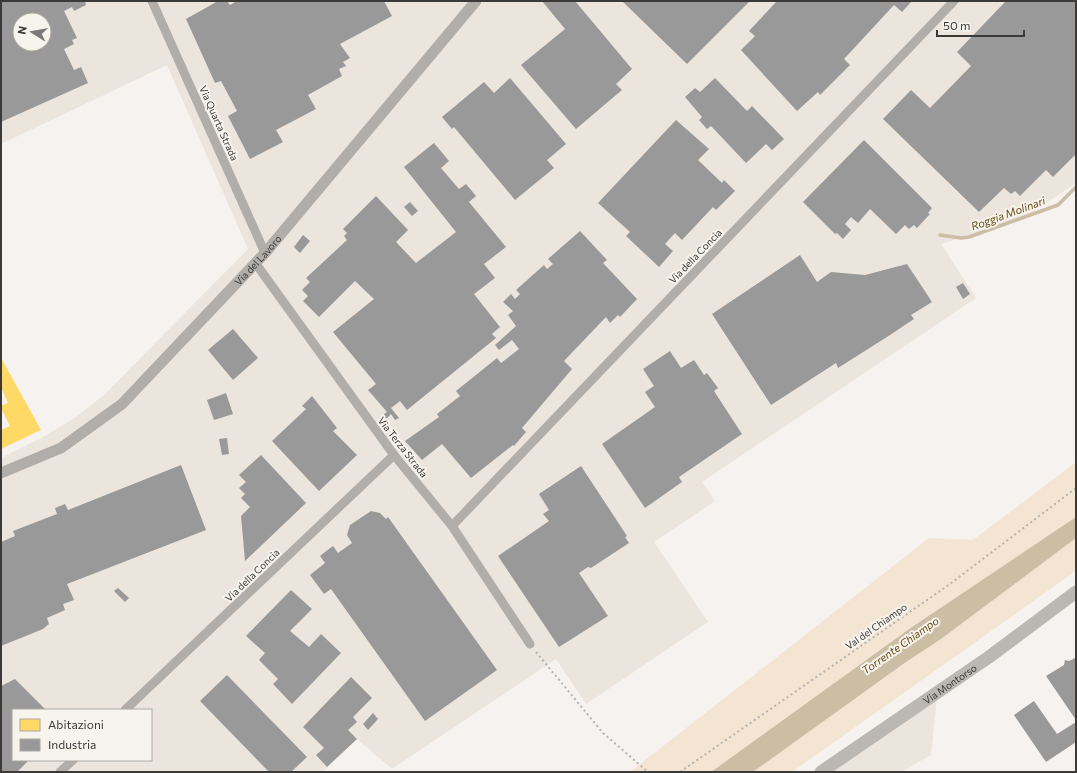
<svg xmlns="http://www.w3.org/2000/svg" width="1077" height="773" font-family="Commissioner,sans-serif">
	<rect width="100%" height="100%" fill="#f5f2ef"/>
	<g fill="#ebe5dd" fill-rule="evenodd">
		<path d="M1,1H1076V183L1027,216L941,244L976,298L702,482L715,501L654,542L708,622L586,704L556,659L392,769L357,739L322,772H1V458L45,436L76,417L104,395L248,249L167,65L1,144ZM20,20H44V44H20ZM13,710H151V760H13Z"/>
		<polygon points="937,698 931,755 901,772 828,772"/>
	</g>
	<g fill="#f3e5d1">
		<polygon points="1076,462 1076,517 912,627 711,772 630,772 929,538 973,540"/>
		<polygon points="1076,538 1076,570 1063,580 792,772 753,772 906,662 941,639"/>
	</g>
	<polygon fill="#ccbda5" points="1076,517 1076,538 941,639 906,662 753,772 711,772 912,627"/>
	<polygon fill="#ffd966" points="1,358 41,430 1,449 1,430 10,426 1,408 2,405 8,403 1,387"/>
	<g fill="#999" fill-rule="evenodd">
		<path d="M4,1H85L86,5L74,11L72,7L64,11L77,38L72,40L74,44L64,49L74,70L81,67L88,83L1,122V2ZM20,20H44V44H20Z"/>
		<polygon points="218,1 227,1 230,5 237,1 384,1 392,16 340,44 350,58 343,62 346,66 339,69 342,76 308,95 316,109 276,130 283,142 250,159 228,116 237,111 221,81 215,83 186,19"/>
		<polygon points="542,1 575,1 632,69 616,84 622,90 576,129 521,65 565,29"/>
		<polygon points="622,1 750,1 687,64"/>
		<polygon points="777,1 912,1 902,12 894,5 844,59 850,65 820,95 818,92 797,111 741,50 755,36 749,31"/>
		<polygon points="1006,1 1076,1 1076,154 1053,177 1046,170 1020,196 1015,191 1011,194 1004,188 979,212 883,119 911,90 930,108 971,66 957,52"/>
		<polygon points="510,78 566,144 547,160 554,168 515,200 454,127 452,129 442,117 484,82 494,93"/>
		<polygon points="715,78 747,111 752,106 784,139 772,150 766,144 746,163 711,126 707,129 699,120 702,117 685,97 695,88 700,92"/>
		<polygon points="676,120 709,149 698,160 722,183 724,180 735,191 716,210 713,207 682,240 675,233 665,244 673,251 659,267 626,236 630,232 598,203"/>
		<polygon points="864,140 932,208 928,213 930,214 917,228 914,225 909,229 905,225 896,234 870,209 858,223 851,217 845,224 851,230 843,239 837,233 835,234 803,202"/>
		<polygon points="434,143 449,161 441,168 459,189 466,184 476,196 469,202 506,247 484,264 495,278 474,294 500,327 492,334 496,338 407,410 400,401 391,408 399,418 395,420 391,414 386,419 383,415 387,412 368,390 376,384 333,332 374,299 355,281 319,317 303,301 308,296 302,290 310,282 306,278 347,240 344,236 347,233 343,229 376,196 408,230 396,242 416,263 456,232 404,167"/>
		<polygon points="410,202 418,211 412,216 404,207"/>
		<polygon points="580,231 607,260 603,263 637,299 620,317 618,315 610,323 606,317 564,361 572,369 522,428 526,432 514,446 513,445 471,478 442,444 422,460 405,441 439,417 437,414 460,396 456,391 497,358 501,363 519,349 512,340 499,350 495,345 516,326 508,315 513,311 503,302 511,294 515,299 520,294 516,290 544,265 547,269 553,264 548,259"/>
		<polygon points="303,235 310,241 300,253 294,247"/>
		<polygon points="800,255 817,282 831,272 865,275 907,264 932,302 911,315 914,319 890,335 838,368 836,363 771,405 712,314"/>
		<polygon points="963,283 970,294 963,299 956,287"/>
		<polygon points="233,329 258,358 233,380 208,350"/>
		<polygon points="670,351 681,368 694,360 704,375 707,373 718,388 714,391 742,434 679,477 682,482 645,508 602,444 655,407 645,392 654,386 643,369"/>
		<polygon points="226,393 233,414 214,420 207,400"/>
		<polygon points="312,396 337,428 333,431 357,455 319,491 272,441 306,409 302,406"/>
		<polygon points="227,438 229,454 222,455 219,439"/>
		<polygon points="261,455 306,503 245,561 241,516 250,507 241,498 245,494 239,488 246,482 239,475"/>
		<polygon points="181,465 206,530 67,584 74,600 63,604 65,610 47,618 49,624 43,629 1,646 1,542 15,536 13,531 57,514 55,508 65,504 68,510"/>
		<polygon points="581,466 627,536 625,537 629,543 591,568 588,567 579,573 608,616 559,647 498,556 549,521 543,514 549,510 539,494"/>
		<polygon points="371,511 380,513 386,519 388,517 497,670 425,721 331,589 324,594 310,575 325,563 320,556 325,552 333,546 338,553 352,543 347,535 350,525"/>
		<polygon points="118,588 129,598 125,602 114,591"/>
		<polygon points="291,590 312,609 290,631 309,647 321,634 341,653 292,704 273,684 278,679 259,660 265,653 246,636"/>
		<polygon points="1075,658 1076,660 1076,720 1046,676 1064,665 1065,660 1069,661"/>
		<polygon points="227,675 307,757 291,772 269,772 200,701"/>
		<polygon points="351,677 372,698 353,717 357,722 348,730 357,739 327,767 316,755 324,748 303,727"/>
		<polygon points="15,679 46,710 13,710 13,760 29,760 17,772 1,772 1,686"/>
		<polygon points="1034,701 1057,734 1076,722 1076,742 1046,762 1014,715"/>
		<polygon points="373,713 378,719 368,730 363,724"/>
	</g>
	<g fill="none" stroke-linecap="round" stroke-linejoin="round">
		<polyline stroke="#ccbda5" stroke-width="3.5" points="940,235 961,238 969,237 1058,205 1076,187"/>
		<g stroke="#b5b3af" stroke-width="2" stroke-dasharray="2 3" stroke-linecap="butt">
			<polyline points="536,652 603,733 648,772"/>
			<polyline points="680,772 950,584 1076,488"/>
		</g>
		<g stroke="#b1aea9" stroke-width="9">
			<polyline points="152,1 265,253"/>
			<polyline points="256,264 394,455 452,526 530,644"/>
			<polyline points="452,526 954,1"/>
			<polyline points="125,710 394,455"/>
			<polyline points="60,772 73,760"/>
		</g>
		<path stroke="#b1aea9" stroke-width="11" id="s1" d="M1,473L61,448L122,404L265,253L476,1"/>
		<path stroke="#bbb7b3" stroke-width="13" id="s2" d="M821,772L989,657L1076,592"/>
	</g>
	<g text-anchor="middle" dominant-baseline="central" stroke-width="4" stroke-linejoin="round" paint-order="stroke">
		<g font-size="10" fill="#3b3a38" stroke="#f7f3ed">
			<text transform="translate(219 123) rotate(66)">Via Quarta Strada</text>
			<text transform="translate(695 256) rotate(-46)">Via della Concia</text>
			<text stroke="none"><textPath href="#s1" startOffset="338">Via del Lavoro</textPath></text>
			<text transform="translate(403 447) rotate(52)">Via Terza Strada</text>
			<text transform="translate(252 575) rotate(-44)">Via della Concia</text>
			<text transform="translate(876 626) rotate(-35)">Val del Chiampo</text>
			<text stroke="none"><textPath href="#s2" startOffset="156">Via Montorso</textPath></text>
		</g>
		<g font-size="11" font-style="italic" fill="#684a11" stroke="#f7f3ed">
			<text transform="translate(1008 213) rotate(-20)">Roggia Molinari</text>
			<text transform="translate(900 645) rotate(-35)">Torrente Chiampo</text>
		</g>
	</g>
	<rect width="1077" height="773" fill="none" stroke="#3b3a38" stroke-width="4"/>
	<rect x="12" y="709" width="140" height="52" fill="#f7f3ed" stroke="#aca9a5"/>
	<rect x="20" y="719" width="20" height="12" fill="#ffd966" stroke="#aca9a5"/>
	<text x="48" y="729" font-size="12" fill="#3b3a38">Abitazioni</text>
	<rect x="20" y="739" width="20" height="12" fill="#999999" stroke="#aca9a5"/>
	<text x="48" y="749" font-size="12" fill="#3b3a38">Industria</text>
	<g transform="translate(32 32) rotate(281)"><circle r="19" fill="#f7f3ed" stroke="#aca9a5"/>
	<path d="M0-3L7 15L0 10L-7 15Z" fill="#7c7a78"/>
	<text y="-6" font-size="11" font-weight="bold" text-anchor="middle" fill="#3b3a38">N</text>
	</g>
	<path d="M937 30v6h87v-6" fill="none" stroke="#3b3a38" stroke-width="2"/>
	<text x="943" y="30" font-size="12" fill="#3b3a38" stroke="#f7f3ed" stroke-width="3" paint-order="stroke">50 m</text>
</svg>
